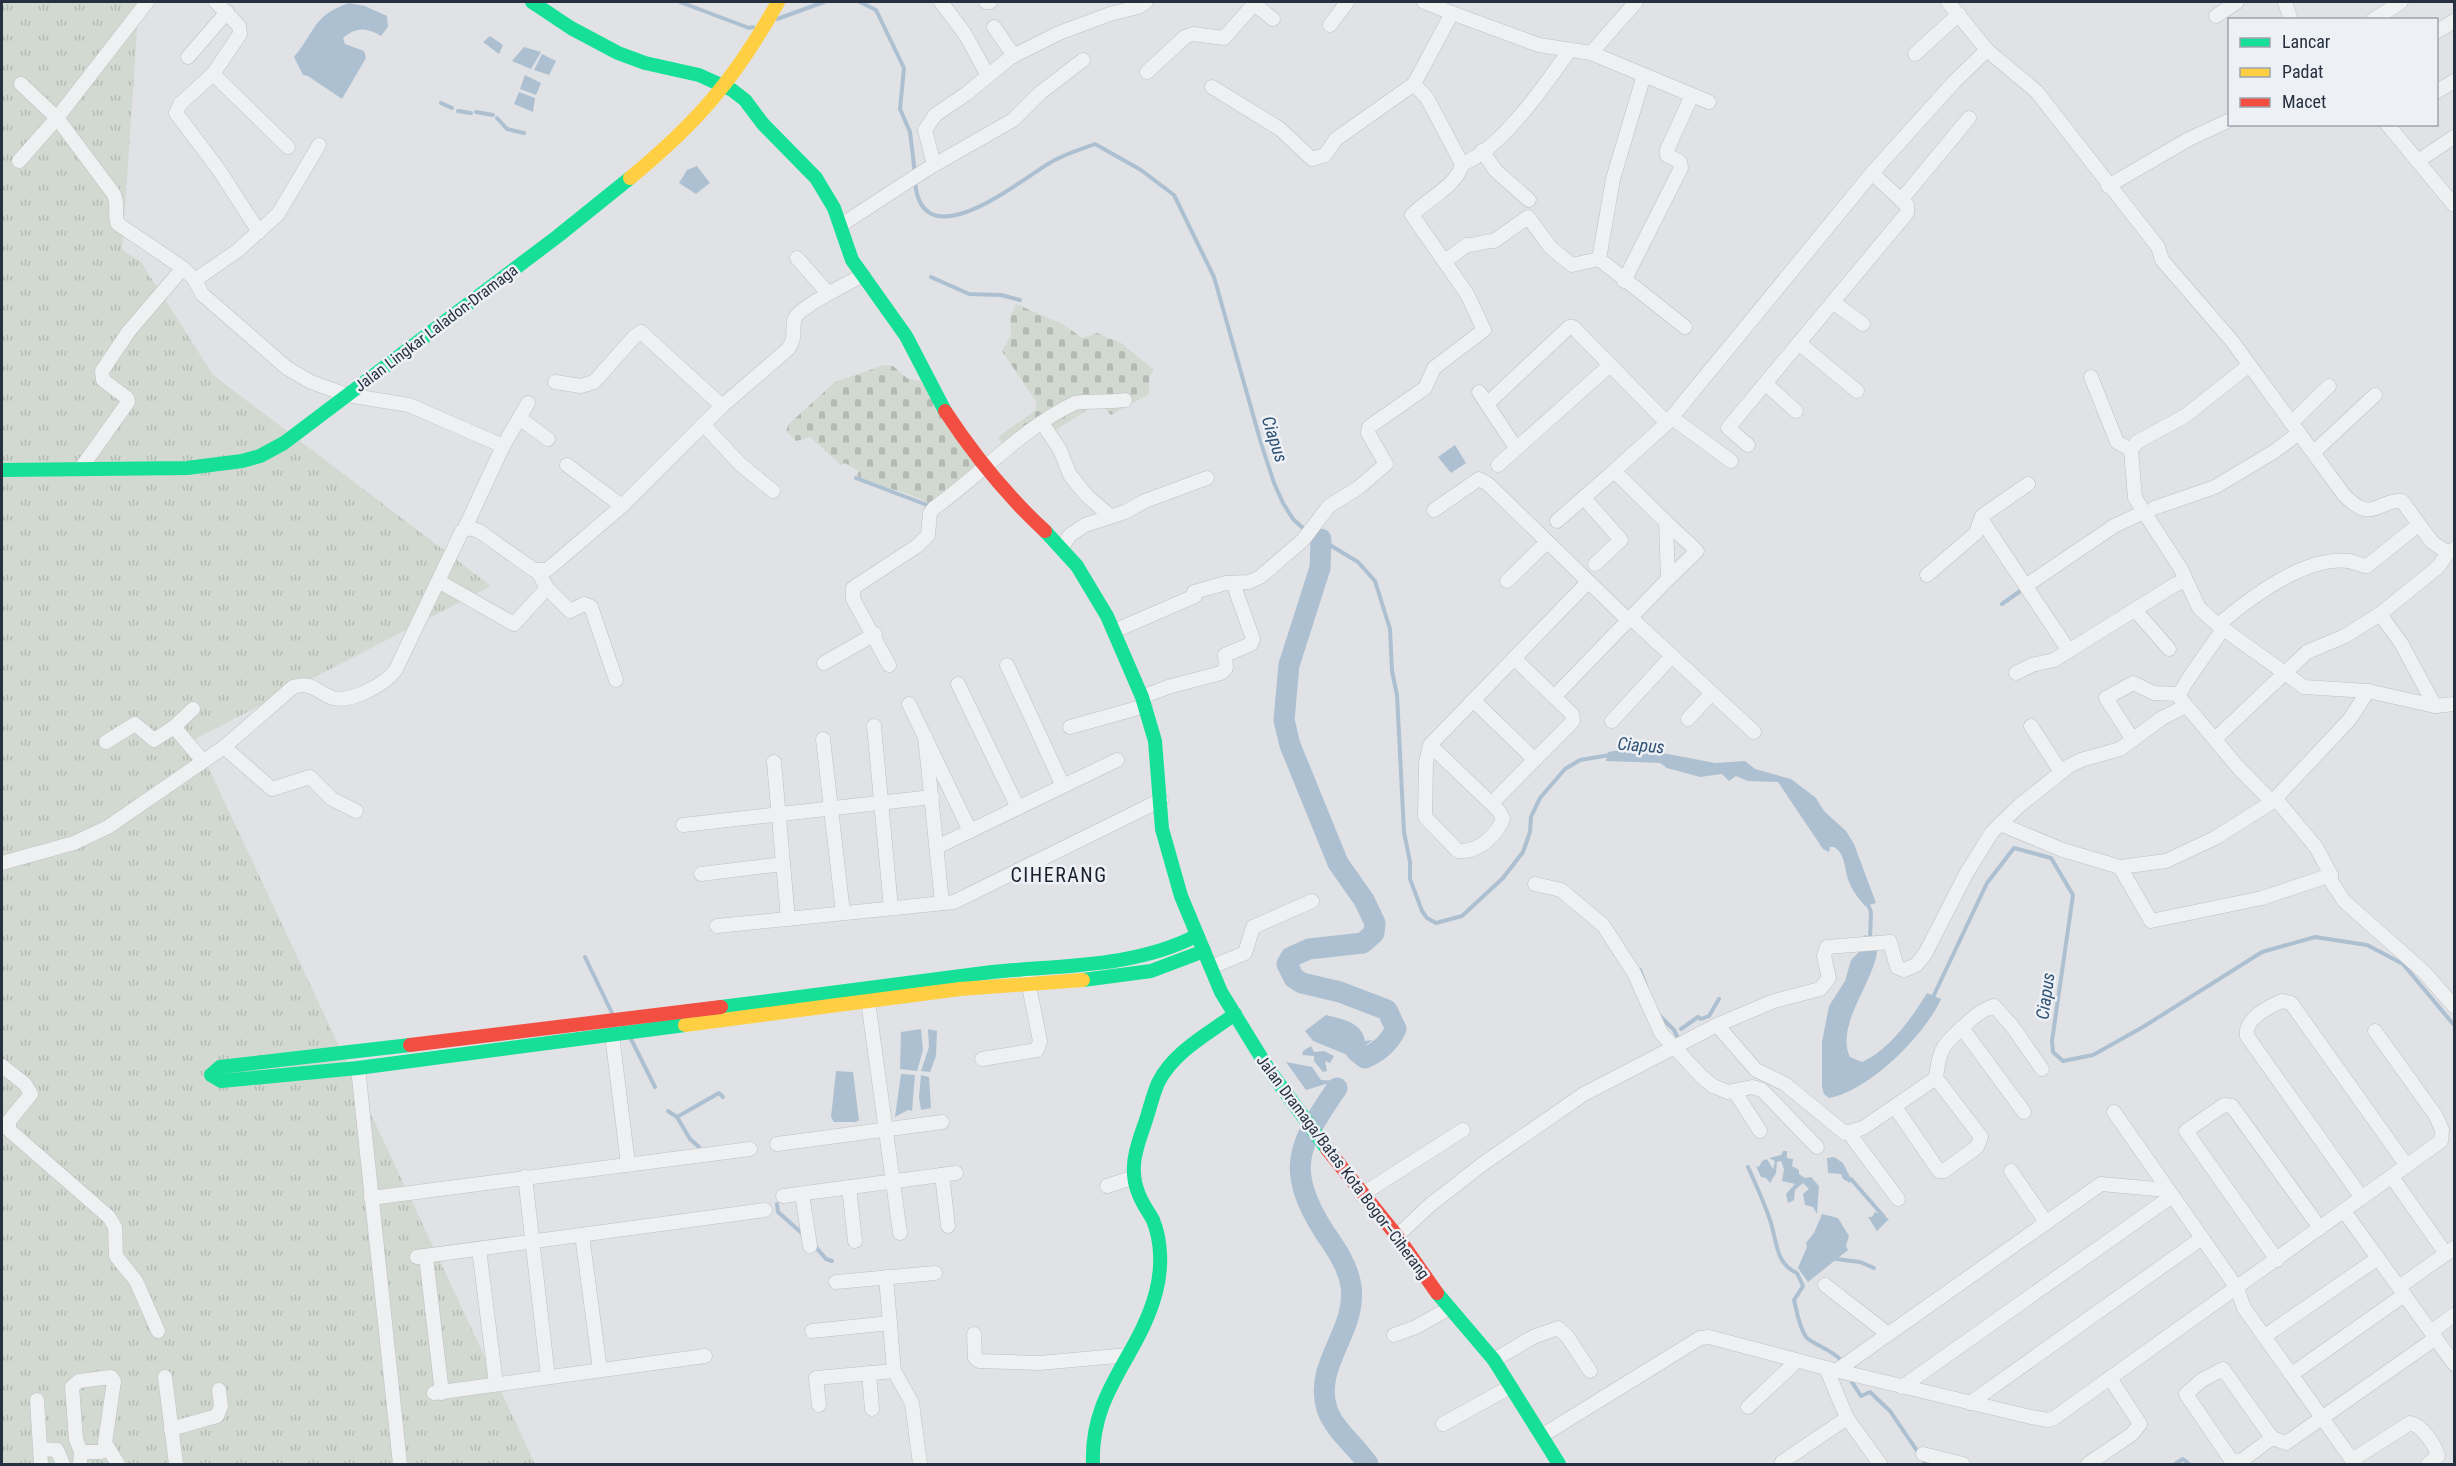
<svg xmlns="http://www.w3.org/2000/svg" width="2456" height="1466" font-family="'Roboto Condensed',sans-serif">
	<defs>
		<pattern id="grass-tufts" width="24" height="20" patternUnits="userSpaceOnUse" patternTransform="scale(1.5)"><rect width="24" height="20" fill="#d1d9d0"/><path d="M3 7l-1-3M5 7V3M7 7l1-3M15 17l-1-3M17 17v-4M19 17l1-3" fill="none" stroke="#b3bbb4"/></pattern>
		<pattern id="cemetery-stones" width="16" height="16" patternUnits="userSpaceOnUse" patternTransform="scale(1.5)"><rect width="16" height="16" fill="#d1d9d0"/><path d="M2 7V4a2 2 0 0 1 4 0v3zM10 15v-3a2 2 0 0 1 4 0v3z" fill="#b3bbb4"/></pattern>
	</defs>
	<rect width="100%" height="100%" fill="#e0e2e5"/>
	<polygon fill="url(#grass-tufts)" points="2,2 139,2 122,250 141,262 213,375 491,586 195,739 535,1464 2,1464"/>
	<g fill="url(#cemetery-stones)">
		<polygon points="1016,304 1064,325 1082,338 1097,333 1121,343 1154,370 1149,378 1149,394 1111,415 1105,408 1092,407 1046,436 1042,430 1009,453 998,437 1036,410 1036,401 1002,351 1011,336 1010,318"/>
		<path d="M884,365L893,366L908,379L929,382L979,469L932,506C911,490 880,489 857,476L859,471L845,463L841,465L810,437L796,441L786,431L789,424L835,382Z"/>
	</g>
	<g fill="#adc0d1">
		<path d="M349,3L365,6L387,16L388,27L381,36C367,27 356,27 343,38L345,44L364,51L366,58L342,99L308,76L303,75L294,57C316,31 312,16 349,3Z"/>
		<polygon points="490,36 503,45 499,54 483,42"/>
		<polygon points="524,47 541,52 531,69 512,61"/>
		<polygon points="542,54 556,61 549,75 534,70"/>
		<polygon points="525,75 541,83 536,95 520,89"/>
		<polygon points="519,92 535,98 533,112 514,104"/>
		<polygon points="697,166 710,183 696,194 679,183 687,170"/>
		<polygon points="1455,445 1466,463 1451,473 1438,457"/>
		<path d="M1620,750H1647L1715,763L1745,761L1755,769L1791,779L1816,798L1824,811L1846,831L1854,844L1876,903L1865,906C1859,899 1852,890 1849,882C1844,869 1846,854 1834,847H1830L1829,852L1823,849L1778,782L1748,781L1736,776L1729,781L1722,774L1700,777L1667,768L1660,763L1606,761L1608,752Z"/>
		<path d="M1864,935L1877,939V952C1873,983 1835,1026 1850,1057L1862,1062C1889,1050 1912,1018 1927,993L1941,999C1925,1035 1869,1091 1829,1098L1824,1094L1822,1087V1042L1829,1006L1845,981L1851,960L1861,950Z"/>
		<path d="M1326,1015C1342,1019 1362,1022 1365,1041L1373,1040L1350,1056L1313,1041L1305,1031Z"/>
		<polygon points="921,1029 923,1050 917,1071 900,1069 901,1032"/>
		<polygon points="928,1029 937,1031 936,1056 930,1072 921,1071 929,1047"/>
		<polygon points="1311,1046 1314,1052 1324,1051 1334,1056 1330,1063 1325,1061 1327,1071 1323,1072 1314,1061 1314,1056 1302,1055 1303,1051"/>
		<polygon points="1286,1062 1312,1067 1321,1080 1340,1081 1347,1089 1341,1091 1326,1084 1306,1090"/>
		<polygon points="836,1071 853,1072 859,1120 856,1122 834,1122 831,1117"/>
		<polygon points="901,1074 915,1075 912,1111 908,1110 895,1117"/>
		<polygon points="921,1075 929,1077 931,1108 921,1110 919,1097"/>
		<polygon points="1783,1151 1787,1151 1787,1158 1793,1159 1792,1166 1799,1170 1799,1174 1805,1178 1811,1177 1819,1186 1817,1214 1813,1207 1805,1205 1803,1194 1809,1189 1803,1183 1795,1190 1794,1200 1788,1203 1786,1194 1795,1184 1782,1181 1784,1169 1781,1161 1777,1162 1776,1173 1770,1183 1766,1178 1761,1177 1756,1166 1759,1167 1762,1161 1767,1159 1773,1169 1775,1161 1769,1158 1781,1155"/>
		<polygon points="1834,1157 1843,1163 1851,1179 1850,1183 1843,1179 1841,1174 1828,1173 1827,1158"/>
		<polygon points="1875,1212 1889,1219 1877,1231 1868,1217 1872,1217"/>
		<polygon points="1822,1214 1838,1218 1849,1236 1846,1246 1848,1250 1808,1282 1798,1268 1807,1247 1806,1243 1814,1233"/>
	</g>
	<g fill="none" stroke-linecap="round" stroke-linejoin="round">
		<g stroke="#adc0d1" stroke-width="4">
			<polyline points="680,2 749,28 753,27"/>
			<polyline points="860,2 876,10 904,68 900,109 910,132 915,174"/>
			<polyline points="777,19 824,2"/>
			<polyline points="441,103 452,108"/>
			<polyline points="458,111 471,113"/>
			<polyline points="476,112 493,115"/>
			<polyline points="497,118 507,129 524,133"/>
			<path d="M915,182C922,261 1018,182 1048,164C1062,155 1079,150 1095,144L1141,170L1174,195L1214,277L1261,443L1274,483L1283,503L1293,519L1305,530L1358,562L1375,581L1390,629L1392,671L1397,695L1404,832L1410,862V879L1422,911L1427,918L1436,923L1462,916L1503,878L1523,852L1530,832L1531,817L1540,798L1565,769L1580,760L1610,755"/>
			<polyline points="931,277 969,294 1001,295 1020,300"/>
			<polyline points="856,478 927,505"/>
			<polyline points="2002,604 2023,589"/>
			<polyline points="1866,900 1871,912 1870,939"/>
			<polyline points="585,957 612,1013"/>
			<polyline points="1640,970 1646,986"/>
			<polyline points="1933,997 1987,883 2014,848 2051,858 2073,895 2052,1041 2053,1052 2063,1061 2093,1055 2143,1027 2262,952 2315,937 2367,945 2403,964 2454,1025"/>
			<polyline points="1660,1016 1674,1030 1679,1040"/>
			<polyline points="1681,1029 1698,1017 1701,1019 1709,1016 1719,999"/>
			<polyline points="631,1039 655,1087"/>
			<polyline points="668,1111 677,1117"/>
			<polyline points="699,1147 690,1139 677,1117 719,1093 723,1097"/>
			<path d="M1748,1167C1756,1185 1764,1202 1770,1220C1777,1240 1775,1264 1797,1273L1803,1286L1794,1300C1797,1312 1799,1327 1806,1337C1812,1344 1831,1349 1841,1360"/>
			<polyline points="1851,1179 1884,1217"/>
			<polyline points="777,1204 778,1212 804,1235"/>
			<polyline points="814,1245 826,1259 832,1261"/>
			<polyline points="1836,1259 1860,1262 1874,1268"/>
			<polyline points="1852,1382 1861,1396 1870,1392 1890,1411 1926,1464"/>
			<polyline points="2175,1464 2183,1459 2189,1464"/>
		</g>
		<g stroke="#adc0d1" stroke-width="21">
			<path d="M1321,539L1320,568L1289,665L1284,720L1290,745L1338,863L1364,900L1375,923L1374,933L1363,943L1309,949L1291,957L1287,964L1294,978L1302,983L1340,992L1387,1010L1396,1029C1388,1044 1380,1051 1365,1058L1356,1051"/>
			<path d="M1337,1088C1297,1146 1285,1170 1325,1233C1336,1249 1348,1266 1351,1286C1357,1332 1313,1364 1327,1409C1334,1430 1356,1446 1368,1464"/>
		</g>
		<g stroke="#bec0c3" stroke-width="15">
			<g id="street">
				<polyline points="216,2 239,26 240,34 213,74 180,104 176,113 219,170 259,232"/>
				<polyline points="941,2 965,34 988,76"/>
				<polyline points="986,2 990,2"/>
				<path d="M1948,2L1987,50L2037,92L2158,247L2162,260L2232,341L2344,495C2373,525 2378,499 2402,501L2432,542L2448,553L2454,549"/>
				<polyline points="2285,2 2291,20"/>
				<polyline points="1452,13 1539,45 1591,53 1709,102"/>
				<polyline points="2216,16 2237,2"/>
				<polyline points="2373,20 2401,2"/>
				<polyline points="1330,25 1347,2"/>
				<polyline points="994,27 1014,56"/>
				<polyline points="2436,32 2454,21"/>
				<polyline points="1591,53 1636,2"/>
				<polyline points="1915,54 1959,14"/>
				<polyline points="188,57 227,12"/>
				<polyline points="1147,72 1185,37 1193,34 1224,38 1254,4 1273,19"/>
				<polyline points="213,74 288,147"/>
				<polyline points="1644,75 1613,179 1599,259 1685,327"/>
				<path d="M21,84L57,118L113,193C120,205 113,213 118,224L183,268"/>
				<path d="M1414,84L1427,98L1462,164C1500,150 1546,84 1569,51"/>
				<polyline points="1212,87 1280,129 1312,159 1325,155 1336,139 1414,84 1452,13 1424,2"/>
				<polyline points="2436,92 2454,81"/>
				<polyline points="2387,124 2454,205"/>
				<polyline points="319,145 278,214 237,251 195,280 202,294 287,368 311,382 347,395 409,405 503,446"/>
				<polyline points="1482,151 1496,171 1529,200"/>
				<polyline points="19,161 57,118 147,2"/>
				<polyline points="2418,161 2454,137"/>
				<polyline points="934,165 925,130 935,115 966,94 1011,57 1059,33 1110,14 1138,7 1146,2"/>
				<polyline points="1872,173 1901,200"/>
				<polyline points="2108,186 2189,139 2230,120"/>
				<polyline points="841,225 927,169 1013,120 1040,93 1083,60"/>
				<polyline points="797,258 828,293"/>
				<path d="M1445,261L1467,245C1477,246 1484,240 1494,241L1528,217L1551,248L1572,265L1599,259"/>
				<polyline points="1624,281 1681,168 1680,162 1667,155 1667,150 1692,95"/>
				<polyline points="1834,303 1863,324"/>
				<polyline points="1800,344 1857,391"/>
				<polyline points="2248,366 2185,416 2137,442 2131,450 2135,498 2181,569 2199,608 2218,625 2304,687 2368,691 2435,706 2454,704"/>
				<polyline points="2091,377 2117,442 2131,450"/>
				<polyline points="555,382 581,386 594,382 634,337 641,332 722,406"/>
				<polyline points="1766,384 1796,411"/>
				<polyline points="1479,392 1516,448"/>
				<polyline points="1487,404 1569,327 1573,327 1667,423"/>
				<polyline points="1671,417 1731,461"/>
				<polyline points="519,418 548,439"/>
				<polyline points="2291,423 2329,386"/>
				<polyline points="703,424 740,464 773,491"/>
				<polyline points="1043,424 1060,450 1070,475 1087,496 1109,515"/>
				<polyline points="1748,445 1728,428 1907,213 1907,205 1901,200 1969,118"/>
				<polyline points="2314,452 2375,395"/>
				<polyline points="567,465 622,506"/>
				<polyline points="1498,465 1610,365"/>
				<polyline points="81,468 128,402 127,398 103,380 102,371 129,331 183,268 195,280"/>
				<polyline points="1584,498 1621,540 1595,564"/>
				<polyline points="2154,508 2215,487 2275,451 2299,433"/>
				<polyline points="1434,510 1479,479 1488,484 1628,620"/>
				<polyline points="1981,519 2069,651"/>
				<polyline points="1557,521 1614,471"/>
				<polyline points="1666,522 1697,551 1668,579"/>
				<polyline points="465,528 503,446 528,403"/>
				<polyline points="1062,547 1070,535 1085,525 1125,512 1145,501 1207,478"/>
				<polyline points="538,572 547,588 570,611 584,604 591,607 616,680"/>
				<polyline points="1927,575 1976,533 1982,516 2028,484"/>
				<polyline points="1507,581 1547,542"/>
				<polyline points="440,582 514,624 547,588"/>
				<polyline points="2027,585 2114,526 2144,512"/>
				<polyline points="2135,610 2169,649"/>
				<polyline points="2380,614 2401,643 2435,706"/>
				<polyline points="1631,618 1754,732"/>
				<path d="M2218,625C2250,598 2304,556 2349,561C2355,562 2361,566 2367,566L2418,525"/>
				<path d="M2223,629C2216,640 2179,689 2179,697L2237,766L2272,802"/>
				<path d="M1114,631L1195,596L1194,592L1226,583L1249,582L1260,577L1303,540L1329,506L1358,488L1386,464L1368,433L1369,427L1425,388L1434,368L1484,330L1467,294L1412,215C1427,199 1458,185 1462,164"/>
				<polyline points="824,663 875,634"/>
				<path d="M889,665L853,599V588L917,546L928,535L930,513L934,508C979,476 1025,426 1075,403C1080,401 1115,402 1125,400"/>
				<polyline points="1007,665 1063,786"/>
				<polyline points="2016,673 2032,665 2054,660 2176,584 2186,581"/>
				<polyline points="958,684 1018,808"/>
				<polyline points="1142,697 1168,687 1221,673 1226,668 1225,655 1251,644 1253,639 1233,583"/>
				<polyline points="1554,697 1668,579 1666,522 1614,471 1667,423 1872,173 1955,81 1987,50"/>
				<polyline points="1473,700 1535,760"/>
				<polyline points="909,704 970,831"/>
				<polyline points="1688,719 1711,694"/>
				<polyline points="1612,721 1672,656"/>
				<polyline points="874,726 891,908"/>
				<polyline points="2031,726 2061,772"/>
				<polyline points="174,727 193,709"/>
				<polyline points="1070,727 1145,706"/>
				<polyline points="925,736 942,903"/>
				<polyline points="823,739 843,913"/>
				<polyline points="2215,739 2307,652 2345,636 2380,614 2438,567 2448,553"/>
				<polyline points="2133,740 2106,698 2133,683 2154,693 2178,694"/>
				<polyline points="106,742 135,724 154,740 174,727 203,761"/>
				<path d="M1430,745L1499,811L1503,819C1496,836 1478,853 1458,851L1425,817L1426,763L1430,745L1588,582"/>
				<polyline points="224,747 272,789 310,777 332,799 356,811"/>
				<polyline points="774,762 788,919"/>
				<polyline points="2275,798 2316,847 2331,875 2331,881 2344,901 2424,972 2454,1006"/>
				<polyline points="1492,803 1573,721 1572,714 1514,658"/>
				<polyline points="2000,824 2063,850 2120,867 2166,861 2215,838 2272,802 2350,719 2368,691"/>
				<polyline points="683,825 932,797"/>
				<polyline points="937,847 1117,760"/>
				<path d="M2,863L74,843L108,827L224,747L293,687C311,682 314,689 328,696C346,706 386,685 396,669L462,531L469,528L479,531L534,570H547L622,506L722,406L788,349C797,338 791,329 795,318C799,308 852,281 863,275"/>
				<polyline points="2120,867 2151,921 2262,898 2331,875"/>
				<polyline points="701,874 783,864"/>
				<polyline points="1535,884 1561,890 1603,925 1634,973 1661,1033 1702,1077 1713,1086 1728,1092 1752,1087 1762,1090 1817,1147"/>
				<polyline points="717,926 954,902 1161,800"/>
				<polyline points="1211,967 1245,953 1253,927 1312,901"/>
				<polyline points="868,1001 900,1233"/>
				<polyline points="1717,1025 1756,1070 1785,1084 1845,1133 1863,1128 1936,1078"/>
				<polyline points="1962,1028 2024,1112"/>
				<polyline points="612,1035 628,1164"/>
				<polyline points="982,1059 1037,1050 1040,1041 1027,976"/>
				<polyline points="2,1066 25,1084 31,1094 9,1121 9,1130 109,1217 115,1227 116,1256 136,1281 158,1331"/>
				<polyline points="358,1068 400,1464"/>
				<polyline points="1735,1092 1760,1131"/>
				<path d="M1895,1107L1939,1171H1944L1977,1147L1981,1137L1936,1078C1939,1048 1944,1044 1965,1025C1973,1017 1984,1009 1994,1006L2012,1026L2042,1069"/>
				<polyline points="2114,1112 2237,1288 2244,1308 2355,1464"/>
				<polyline points="1849,1133 1898,1199"/>
				<polyline points="777,1144 942,1122"/>
				<polyline points="2011,1171 2046,1222"/>
				<polyline points="942,1175 948,1226"/>
				<polyline points="525,1177 548,1377"/>
				<polyline points="2392,1177 2446,1254"/>
				<polyline points="1107,1186 1135,1177"/>
				<polyline points="849,1187 855,1241"/>
				<polyline points="802,1194 810,1246"/>
				<polyline points="1361,1195 1463,1130"/>
				<polyline points="783,1196 956,1173"/>
				<polyline points="371,1198 750,1149"/>
				<path d="M2362,1198L2247,1036C2244,1019 2268,1007 2282,1001L2291,1003L2407,1166"/>
				<polyline points="2344,1211 2454,1364"/>
				<polyline points="582,1235 600,1370"/>
				<polyline points="1397,1236 1430,1205 1484,1163 1584,1094 1717,1025 1774,1001 1820,989 1829,978 1824,956 1827,947 1890,942 1897,967 1904,970 1916,965 1925,954 1966,874 1992,832 2020,805 2069,766 2081,760 2120,749 2162,718 2186,706"/>
				<polyline points="479,1249 496,1384"/>
				<polyline points="417,1257 765,1210"/>
				<polyline points="426,1257 442,1393"/>
				<polyline points="2277,1260 2186,1131 2224,1105 2232,1106 2320,1228"/>
				<polyline points="886,1277 894,1371 912,1403 920,1464"/>
				<polyline points="836,1282 935,1273"/>
				<polyline points="1825,1285 1888,1334"/>
				<polyline points="2399,1287 2454,1248"/>
				<polyline points="812,1331 890,1323"/>
				<polyline points="2431,1332 2454,1315"/>
				<polyline points="974,1334 975,1358 979,1361 1040,1363 1128,1355"/>
				<polyline points="1394,1335 1416,1327 1448,1309"/>
				<polyline points="2265,1336 2378,1258"/>
				<polyline points="1494,1360 1533,1337 1558,1328 1567,1336 1590,1371"/>
				<polyline points="1826,1368 1847,1418 1880,1464"/>
				<polyline points="1836,1371 2101,1184 2167,1190"/>
				<polyline points="869,1373 872,1409"/>
				<polyline points="2292,1374 2404,1295"/>
				<polyline points="165,1377 176,1464"/>
				<polyline points="1902,1387 2172,1196"/>
				<polyline points="434,1393 705,1356"/>
				<polyline points="37,1400 41,1464"/>
				<polyline points="1970,1403 2202,1238"/>
				<polyline points="819,1405 816,1378 894,1371"/>
				<polyline points="1748,1407 1797,1361"/>
				<polyline points="1443,1424 1510,1387"/>
				<polyline points="171,1429 217,1416 221,1406 219,1390"/>
				<polyline points="1543,1435 1700,1338 1709,1337 1826,1368 2031,1417 2048,1420 2054,1418 2441,1141 2442,1130 2436,1116 2375,1031"/>
				<polyline points="2272,1438 2241,1461 2231,1460 2186,1394 2202,1380 2223,1369 2272,1438 2286,1443 2436,1338"/>
				<polyline points="41,1449 57,1450 63,1464"/>
				<polyline points="81,1452 76,1439 72,1387 79,1381 111,1377 114,1381 105,1443 118,1464"/>
				<polyline points="1923,1454 1963,1464"/>
				<path d="M2352,1460L2410,1423C2422,1425 2435,1445 2438,1456L2428,1464"/>
				<polyline points="1782,1462 1847,1418"/>
				<polyline points="80,1464 81,1452 100,1452 109,1449"/>
				<polyline points="2088,1464 2132,1434 2140,1424 2110,1378"/>
			</g>
		</g>
		<use href="#street" stroke="#eff0f2" stroke-width="14"/>
		<g stroke="#16e098" stroke-width="14">
			<polyline points="532,2 571,28 618,53 645,63 699,75 732,90 745,100 763,124 816,178 834,208 852,260 906,336 945,411"/>
			<polyline points="2,470 187,468 242,461 260,456 284,443 558,236 630,178"/>
			<polyline points="1045,531 1077,566 1107,616 1142,697 1155,741 1162,829 1181,896 1221,992 1269,1070 1327,1149"/>
			<polyline points="1083,980 1151,971 1204,951"/>
			<path d="M721,1007C811,996 901,983 992,972C1060,965 1133,968 1196,936"/>
			<polyline points="410,1045 220,1067 211,1075 221,1081 358,1068 685,1025"/>
			<polyline points="1437,1293 1494,1360 1559,1464"/>
			<path d="M1093,1464C1090,1391 1139,1357 1156,1292C1162,1269 1162,1242 1153,1220C1148,1211 1141,1202 1138,1192C1129,1170 1136,1148 1144,1126C1149,1112 1152,1097 1158,1083C1173,1052 1208,1034 1235,1014"/>
		</g>
		<g stroke="#ffcf43" stroke-width="14">
			<path d="M630,178C697,123 736,78 778,2"/>
			<polyline points="685,1025 960,989 1083,980"/>
		</g>
		<g stroke="#f24e42" stroke-width="14">
			<path d="M945,411C974,455 1007,496 1045,531"/>
			<polyline points="410,1045 721,1007"/>
			<polyline points="1327,1149 1397,1236 1437,1293"/>
		</g>
	</g>
	<g text-anchor="middle" dominant-baseline="central" stroke-width="5" stroke-linejoin="round" paint-order="stroke">
		<g font-size="16" fill="#26303f" stroke="#edf1f5">
			<text transform="translate(436 328) rotate(-37)">Jalan Lingkar Laladon-Dramaga</text>
			<text transform="translate(1343 1167) rotate(53)">Jalan Dramaga/Batas Kota Bogor–Ciherang</text>
		</g>
		<g font-size="18" font-style="italic" fill="#2f5174" stroke="#edf1f5">
			<text transform="translate(1275 439) rotate(72)">Ciapus</text>
			<text transform="translate(1641 745) rotate(5)">Ciapus</text>
			<text transform="translate(2045 996) rotate(-82)">Ciapus</text>
		</g>
		<g font-size="20" letter-spacing="1.5" fill="#19212f" stroke="#edf1f5">
			<text x="1059" y="875">CIHERANG</text>
		</g>
	</g>
	<rect width="2456" height="1466" fill="none" stroke="#26303f" stroke-width="6"/>
	<rect x="2228" y="18" width="210" height="108" fill="#edf1f5" stroke="#9da4ac" stroke-width="1.5"/>
	<rect x="2240" y="38" width="30" height="9" fill="#16e098" stroke="#9da4ac" stroke-width="1.5"/>
	<text x="2282" y="48" font-size="18" fill="#26303f">Lancar</text>
	<rect x="2240" y="68" width="30" height="9" fill="#ffcf43" stroke="#9da4ac" stroke-width="1.5"/>
	<text x="2282" y="78" font-size="18" fill="#26303f">Padat</text>
	<rect x="2240" y="98" width="30" height="9" fill="#f24e42" stroke="#9da4ac" stroke-width="1.5"/>
	<text x="2282" y="108" font-size="18" fill="#26303f">Macet</text>
</svg>
